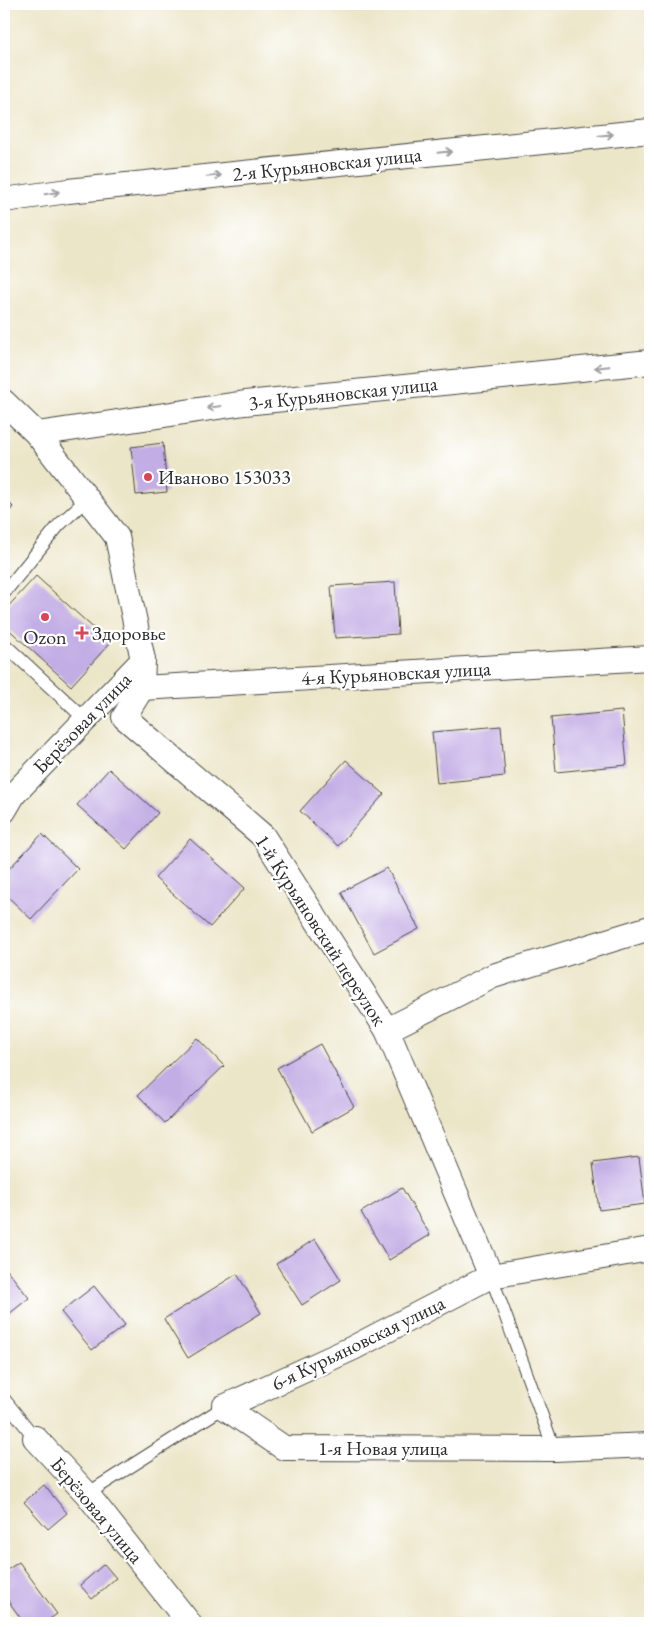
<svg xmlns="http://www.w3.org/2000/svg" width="654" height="1627" font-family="'EB Garamond',serif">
	<rect width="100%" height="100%" fill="#fff"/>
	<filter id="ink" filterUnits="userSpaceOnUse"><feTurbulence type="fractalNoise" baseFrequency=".02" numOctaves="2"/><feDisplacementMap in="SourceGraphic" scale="10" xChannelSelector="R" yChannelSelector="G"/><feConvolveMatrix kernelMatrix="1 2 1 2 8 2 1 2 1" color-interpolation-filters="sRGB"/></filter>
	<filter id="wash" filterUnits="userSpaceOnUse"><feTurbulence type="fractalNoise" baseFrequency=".0096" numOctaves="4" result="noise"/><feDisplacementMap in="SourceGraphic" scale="20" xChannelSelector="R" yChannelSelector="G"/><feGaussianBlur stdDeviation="1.12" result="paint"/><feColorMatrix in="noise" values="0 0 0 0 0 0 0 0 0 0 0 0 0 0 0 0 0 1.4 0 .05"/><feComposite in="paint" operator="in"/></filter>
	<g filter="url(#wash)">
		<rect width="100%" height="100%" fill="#ece6c9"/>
		<g id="blocks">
			<g fill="#c3ade5">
				<polygon points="163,443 167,492 136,495 131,447"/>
				<polygon points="4,498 13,507 4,517"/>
				<polygon points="36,576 110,643 71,686 4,625 4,611"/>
				<polygon points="395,582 398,634 335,638 331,586"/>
				<polygon points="622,711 627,765 556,772 551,718"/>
				<polygon points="501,726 505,776 437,783 432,732"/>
				<polygon points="346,760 384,794 338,846 300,811"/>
				<polygon points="109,769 158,813 126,849 77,805"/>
				<polygon points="42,834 78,869 31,919 4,893 4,874"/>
				<polygon points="190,839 245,888 210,927 155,878"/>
				<polygon points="387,868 419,929 374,953 341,892"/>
				<polygon points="197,1038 224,1066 165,1123 138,1095"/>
				<polygon points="320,1044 354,1107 312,1131 277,1068"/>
				<polygon points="639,1157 645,1204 599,1210 593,1163"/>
				<polygon points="402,1188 430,1235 389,1260 361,1212"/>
				<polygon points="315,1239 341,1280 302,1305 276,1264"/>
				<polygon points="4,1266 29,1298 4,1318"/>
				<polygon points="237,1274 261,1313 188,1358 164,1319"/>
				<polygon points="94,1286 125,1325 92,1350 61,1312"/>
				<polygon points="44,1485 67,1513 48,1529 24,1502"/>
				<polygon points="19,1562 57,1614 44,1623 24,1623 4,1595 4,1572"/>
				<polygon points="104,1564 116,1578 92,1599 80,1585"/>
			</g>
		</g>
	</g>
	<g filter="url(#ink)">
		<use href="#blocks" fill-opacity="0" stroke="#484743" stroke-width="1"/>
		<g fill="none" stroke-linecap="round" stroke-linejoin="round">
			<g stroke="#484743" stroke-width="14">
				<g id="service">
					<polyline points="4,593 59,525 87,499"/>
					<polyline points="4,644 86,720"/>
					<polyline points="491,1276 554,1449"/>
					<polyline points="4,1399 35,1438"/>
					<polyline points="87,1494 224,1407"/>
				</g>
			</g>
			<g stroke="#484743" stroke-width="26">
				<g id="minor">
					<polyline points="4,200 68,191 650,131"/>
					<polyline points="4,402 37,434 117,537 143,660 142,688 124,717 263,836 387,1030 491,1276"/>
					<polyline points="37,434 245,403 650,362"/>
					<polyline points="142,688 650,658"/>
					<polyline points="4,811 14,794 143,660"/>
					<polyline points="387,1030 493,976 650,928"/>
					<polyline points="224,1407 353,1348 491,1276 650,1249"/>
					<polyline points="224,1407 284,1448 554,1449 650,1445"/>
					<polyline points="35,1438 87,1494 189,1623"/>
				</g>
			</g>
			<use href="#service" stroke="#fff" stroke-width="12"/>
			<use href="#minor" stroke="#fff" stroke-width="24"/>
		</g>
		<defs><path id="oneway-shaft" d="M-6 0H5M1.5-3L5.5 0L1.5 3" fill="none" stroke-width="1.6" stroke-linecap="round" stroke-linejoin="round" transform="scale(1.25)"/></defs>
		<g stroke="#a0a0a0">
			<use href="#oneway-shaft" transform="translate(606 135) rotate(-6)"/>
			<use href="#oneway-shaft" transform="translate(445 152) rotate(-6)"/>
			<use href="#oneway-shaft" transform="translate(214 176) rotate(-6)"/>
			<use href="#oneway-shaft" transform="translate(52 193) rotate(-9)"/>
			<use href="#oneway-shaft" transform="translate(602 367) rotate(174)"/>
			<use href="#oneway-shaft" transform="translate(214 407) rotate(172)"/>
		</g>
	</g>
	<g fill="#d1495b" stroke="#fff" stroke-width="2">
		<circle cx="148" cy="477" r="5"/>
		<circle cx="45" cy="617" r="5"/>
		<path d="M79.5 625.5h5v5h5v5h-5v5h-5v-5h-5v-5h5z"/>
	</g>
	<g text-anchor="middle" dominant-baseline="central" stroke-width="4.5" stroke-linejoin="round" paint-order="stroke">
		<g font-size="20" fill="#2b2b2b" stroke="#fff">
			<text transform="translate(327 164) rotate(-6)">2-я Курьяновская улица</text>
			<text transform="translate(343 393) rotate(-6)">3-я Курьяновская улица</text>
			<text transform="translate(396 673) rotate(-3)">4-я Курьяновская улица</text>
			<text transform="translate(82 723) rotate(-46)">Берёзовая улица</text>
			<text transform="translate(321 930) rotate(57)">1-й Курьяновский переулок</text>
			<text transform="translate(358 1343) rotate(-26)">6-я Курьяновская улица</text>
			<text x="383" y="1448">1-я Новая улица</text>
			<text transform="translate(97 1510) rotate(50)">Берёзовая улица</text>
		</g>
		<g font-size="20" fill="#2b2b2b" stroke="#fff" text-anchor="start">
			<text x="158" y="477">Иваново 153033</text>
			<text x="92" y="633">Здоровье</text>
			<text x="45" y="637" text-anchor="middle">Ozon</text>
		</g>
	</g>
	<rect width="654" height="1627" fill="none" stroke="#fff" stroke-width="20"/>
</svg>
